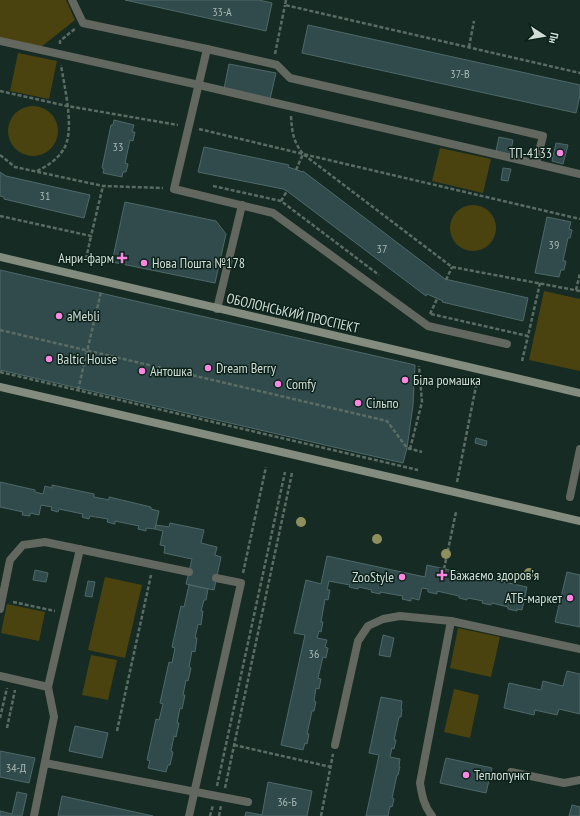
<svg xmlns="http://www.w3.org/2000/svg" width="580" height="816" font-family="'PT Sans Narrow',sans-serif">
	<rect width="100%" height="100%" fill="#162b23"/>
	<g fill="#4b430f">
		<polygon points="0,0 66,0 75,20 41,47 0,38"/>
		<polygon points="18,53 57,61 49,99 10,91"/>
		<circle cx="33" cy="131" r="25"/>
		<polygon points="440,148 491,159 483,193 432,181"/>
		<circle cx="473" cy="228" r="23"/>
		<polygon points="544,291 580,299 580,371 529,360"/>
		<polygon points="105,577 142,585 125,658 88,650"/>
		<polygon points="7,604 45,612 39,641 1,633"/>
		<polygon points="458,628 500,637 491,677 450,668"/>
		<polygon points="91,655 117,660 108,700 82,695"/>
		<polygon points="454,689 479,695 470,738 444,732"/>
	</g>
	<g fill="#314a4c" stroke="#4f696b">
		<polygon points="125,0 259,0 272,3 266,31"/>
		<polygon points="308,25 580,85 580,95 576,113 302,53"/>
		<polygon points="229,64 276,73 270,99 224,89"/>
		<polygon points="114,120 134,125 132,132 135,132 133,141 130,140 125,163 128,164 126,172 123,172 122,177 103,173 104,169 102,168 111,125 113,125"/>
		<polygon points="499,137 513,140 510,155 496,151"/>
		<polygon points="556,143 568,145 563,164 552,161"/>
		<polygon points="204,147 289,165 288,167 303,172 303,171 445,279 528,298 523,321 442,302 443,301 427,294 426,296 287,191 283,189 198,172"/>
		<polygon points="503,168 511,169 508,181 501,180"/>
		<polygon points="0,172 6,176 90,195 84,218 4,199 4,197 0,196"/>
		<polygon points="125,202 216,221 226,234 215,283 112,262"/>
		<polygon points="547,217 571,222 569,229 572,230 570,238 568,238 563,261 566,261 564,270 561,270 559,277 535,273"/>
		<polygon points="0,270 415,365 413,405 407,448 403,463 0,370"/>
		<polygon points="476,438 487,441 486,446 475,443"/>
		<polygon points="0,482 35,490 35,492 43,494 45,486 52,488 52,485 94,494 94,497 109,500 109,497 151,507 151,509 159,511 155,529 146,528 146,531 138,529 139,526 115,521 115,524 107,522 108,519 90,516 89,519 82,517 83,514 59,509 58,512 51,510 52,507 41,505 39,515 30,513 30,516 22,515 23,512 0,507"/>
		<polygon points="170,523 204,530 201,543 217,547 215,555 221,557 214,590 186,584 192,559 164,553 165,546 160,545 163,531 155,529 156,525 169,527"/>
		<polygon points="327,556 425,577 427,565 527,587 522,610 517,609 517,611 508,609 508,607 492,603 491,605 482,603 483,601 468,598 467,600 459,598 459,596 437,591 437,594 428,592 428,589 422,588 419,600 411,598 411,601 402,599 403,596 380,592 380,594 371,592 372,590 359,587 358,589 349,587 350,585 329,581 327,590 330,590 328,600 325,599 321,622 323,622 321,632 319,631 317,638 327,640 325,647 328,648 326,658 323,657 318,678 321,679 319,689 316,688 314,701 316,702 314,711 312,711 307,734 309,734 307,744 305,743 303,750 281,745 305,635 294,633 306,580 321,584"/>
		<polygon points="35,570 48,573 46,582 33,580"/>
		<polygon points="567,572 580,575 580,627 555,622"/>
		<polygon points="88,581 95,582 92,597 85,596"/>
		<polygon points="189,585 208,589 206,600 204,600 201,611 203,611 201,625 198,624 195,638 197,638 195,652 192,651 189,667 191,668 188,681 186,680 183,695 185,695 182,709 180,708 177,723 179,723 176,737 174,736 171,751 173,752 170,765 168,765 166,772 148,768 150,761 147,760 156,719 159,720 163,704 160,703 169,662 172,663 175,648 172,647 181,606 184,607"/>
		<polygon points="383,635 394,638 390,657 379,655"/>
		<polygon points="567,671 580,674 580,714 559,709 557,715 535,710 534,715 504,708 509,683 541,690 543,681 563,686"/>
		<polygon points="381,697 402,701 401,709 402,709 401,717 399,717 394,740 396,740 394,749 392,748 390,757 400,759 399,766 400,767 398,775 397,775 392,798 394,799 392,807 390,806 388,816 366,816 379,755 369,753"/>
		<polygon points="75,726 108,733 102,758 69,751"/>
		<polygon points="0,751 35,758 29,783 0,777"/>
		<polygon points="446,758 492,768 486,793 440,783"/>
		<polygon points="268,782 312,791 307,816 245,816 246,812 262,815"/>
		<polygon points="17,792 27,794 22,816 0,816 0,811 12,814"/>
		<polygon points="62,796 153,816 58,816"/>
		<polygon points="572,805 580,807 580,816 569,816"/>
	</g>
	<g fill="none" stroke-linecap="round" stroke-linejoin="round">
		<g stroke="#5a6c64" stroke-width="2.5" stroke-dasharray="4 2" stroke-linecap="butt">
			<polyline points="286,0 285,5 580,73"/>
			<polyline points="60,44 60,41 76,28"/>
			<polyline points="469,47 474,21"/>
			<polyline points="275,54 285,5"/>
			<polyline points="0,91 67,106 178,125"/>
			<path d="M291,116C292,132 293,141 303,154L580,219"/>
			<polyline points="199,129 303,154 452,267 580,291"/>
			<polyline points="0,155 15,167 103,186 163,188"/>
			<polyline points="296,170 303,154"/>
			<path d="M37,171C47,166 57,160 63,150C76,132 64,86 61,65"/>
			<polyline points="213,186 281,201 379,275"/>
			<polyline points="281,201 287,191"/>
			<polyline points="0,216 91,236 103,186"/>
			<polyline points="86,259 91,236"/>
			<polyline points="446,280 452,267"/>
			<polyline points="576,290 580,273"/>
			<polyline points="430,314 437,299"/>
			<polyline points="431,314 528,336 540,283"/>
			<polyline points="0,330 387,421 407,448 422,452"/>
			<polyline points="522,361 528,336"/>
			<polyline points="0,372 418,470"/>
			<polyline points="78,390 101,292"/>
			<polyline points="410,449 422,402 419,366"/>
			<polyline points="457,482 477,381"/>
			<polyline points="444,569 456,512"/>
			<polyline points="243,573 266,467"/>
			<polyline points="13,602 55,611"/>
			<polyline points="0,718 7,688"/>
			<polyline points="7,728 15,690"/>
			<polyline points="117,731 151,575"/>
			<polyline points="234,745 331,767"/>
			<polyline points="217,786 285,472"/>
			<polyline points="225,788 292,473"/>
			<polyline points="210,816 213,805"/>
			<polyline points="219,816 221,806"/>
			<polyline points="321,816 333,754"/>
		</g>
		<g stroke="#62675f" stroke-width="8">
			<polyline points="72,0 83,23 207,49 273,64 277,65 290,78 543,136 536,163"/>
			<polyline points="0,41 199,85 580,174"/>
			<polyline points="207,49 174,189 273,213 428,326 507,344"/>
			<polyline points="217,309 242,205"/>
			<polyline points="570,497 580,449"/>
			<polyline points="0,609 10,560 23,545 45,542 189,572"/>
			<polyline points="0,676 48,687 54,717 34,816"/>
			<polyline points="48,687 80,549"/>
			<polyline points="335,745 358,641 368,626 383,619 400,616 451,621 580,649"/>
			<polyline points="45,763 248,802"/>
			<polyline points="511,772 564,783 580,780"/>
			<polyline points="189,816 241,583 216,578"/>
			<path d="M432,816C424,806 422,796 420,783L451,621"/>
		</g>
		<g stroke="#838c7e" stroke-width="8">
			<polyline points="0,257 580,393"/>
			<polyline points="0,387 580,521"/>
		</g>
	</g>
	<g fill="#8e8f5d">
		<circle cx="301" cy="522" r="5"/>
		<circle cx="377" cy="539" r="5"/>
		<circle cx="446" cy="554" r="5"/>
		<circle cx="529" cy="573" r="5"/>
	</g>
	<g fill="#fd86e3" stroke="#0c221a" stroke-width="1.5">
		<circle cx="560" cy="153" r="4"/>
		<path d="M120 252h4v4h4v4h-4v4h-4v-4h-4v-4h4z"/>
		<circle cx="144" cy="263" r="4"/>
		<circle cx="59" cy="316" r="4"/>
		<circle cx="49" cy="359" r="4"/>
		<circle cx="208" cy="368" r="4"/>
		<circle cx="142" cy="371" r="4"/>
		<circle cx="405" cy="380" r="4"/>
		<circle cx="278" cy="384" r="4"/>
		<circle cx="358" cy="403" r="4"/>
		<path d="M440 569h4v4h4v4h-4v4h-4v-4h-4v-4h4z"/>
		<circle cx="402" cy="577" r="4"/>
		<circle cx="570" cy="598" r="4"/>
		<circle cx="466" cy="775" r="4"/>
	</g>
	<g text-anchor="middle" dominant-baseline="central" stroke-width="3" stroke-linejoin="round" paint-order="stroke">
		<g font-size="12" fill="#a8b8b4">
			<text x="222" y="11">33-А</text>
			<text x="460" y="73">37-В</text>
			<text x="118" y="146">33</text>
			<text x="45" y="195">31</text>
			<text x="554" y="244">39</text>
			<text x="382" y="248">37</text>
			<text x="314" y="653">36</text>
			<text x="16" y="767">34-Д</text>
			<text x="287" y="801">36-Б</text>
		</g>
		<g font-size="14" fill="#d0ddd7" stroke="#0c221a" text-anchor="start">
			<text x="552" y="153" text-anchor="end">ТП-4133</text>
			<text x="114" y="258" text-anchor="end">Анри-фарм</text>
			<text x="152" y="263">Нова Пошта №178</text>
			<text x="67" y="316">aMebli</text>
			<text x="57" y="359">Baltic House</text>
			<text x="216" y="368">Dream Berry</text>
			<text x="150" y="371">Антошка</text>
			<text x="413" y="380">Біла ромашка</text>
			<text x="286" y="384">Comfy</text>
			<text x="366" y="403">Сільпо</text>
			<text x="450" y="575">Бажаємо здоровʼя</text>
			<text x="394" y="577" text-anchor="end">ZooStyle</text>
			<text x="562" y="598" text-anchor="end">АТБ-маркет</text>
			<text x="474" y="775">Теплопункт</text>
		</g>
		<g font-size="14" fill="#d0ddd7" stroke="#0c221a">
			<text transform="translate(293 313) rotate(13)">ОБОЛОНСЬКИЙ ПРОСПЕКТ</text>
		</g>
	</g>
	<g transform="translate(544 36) rotate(102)" stroke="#0c221a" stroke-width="3" paint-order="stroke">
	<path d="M0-3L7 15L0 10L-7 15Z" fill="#d0ddd7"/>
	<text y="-6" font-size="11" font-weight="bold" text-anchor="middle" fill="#d0ddd7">Пн</text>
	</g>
</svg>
